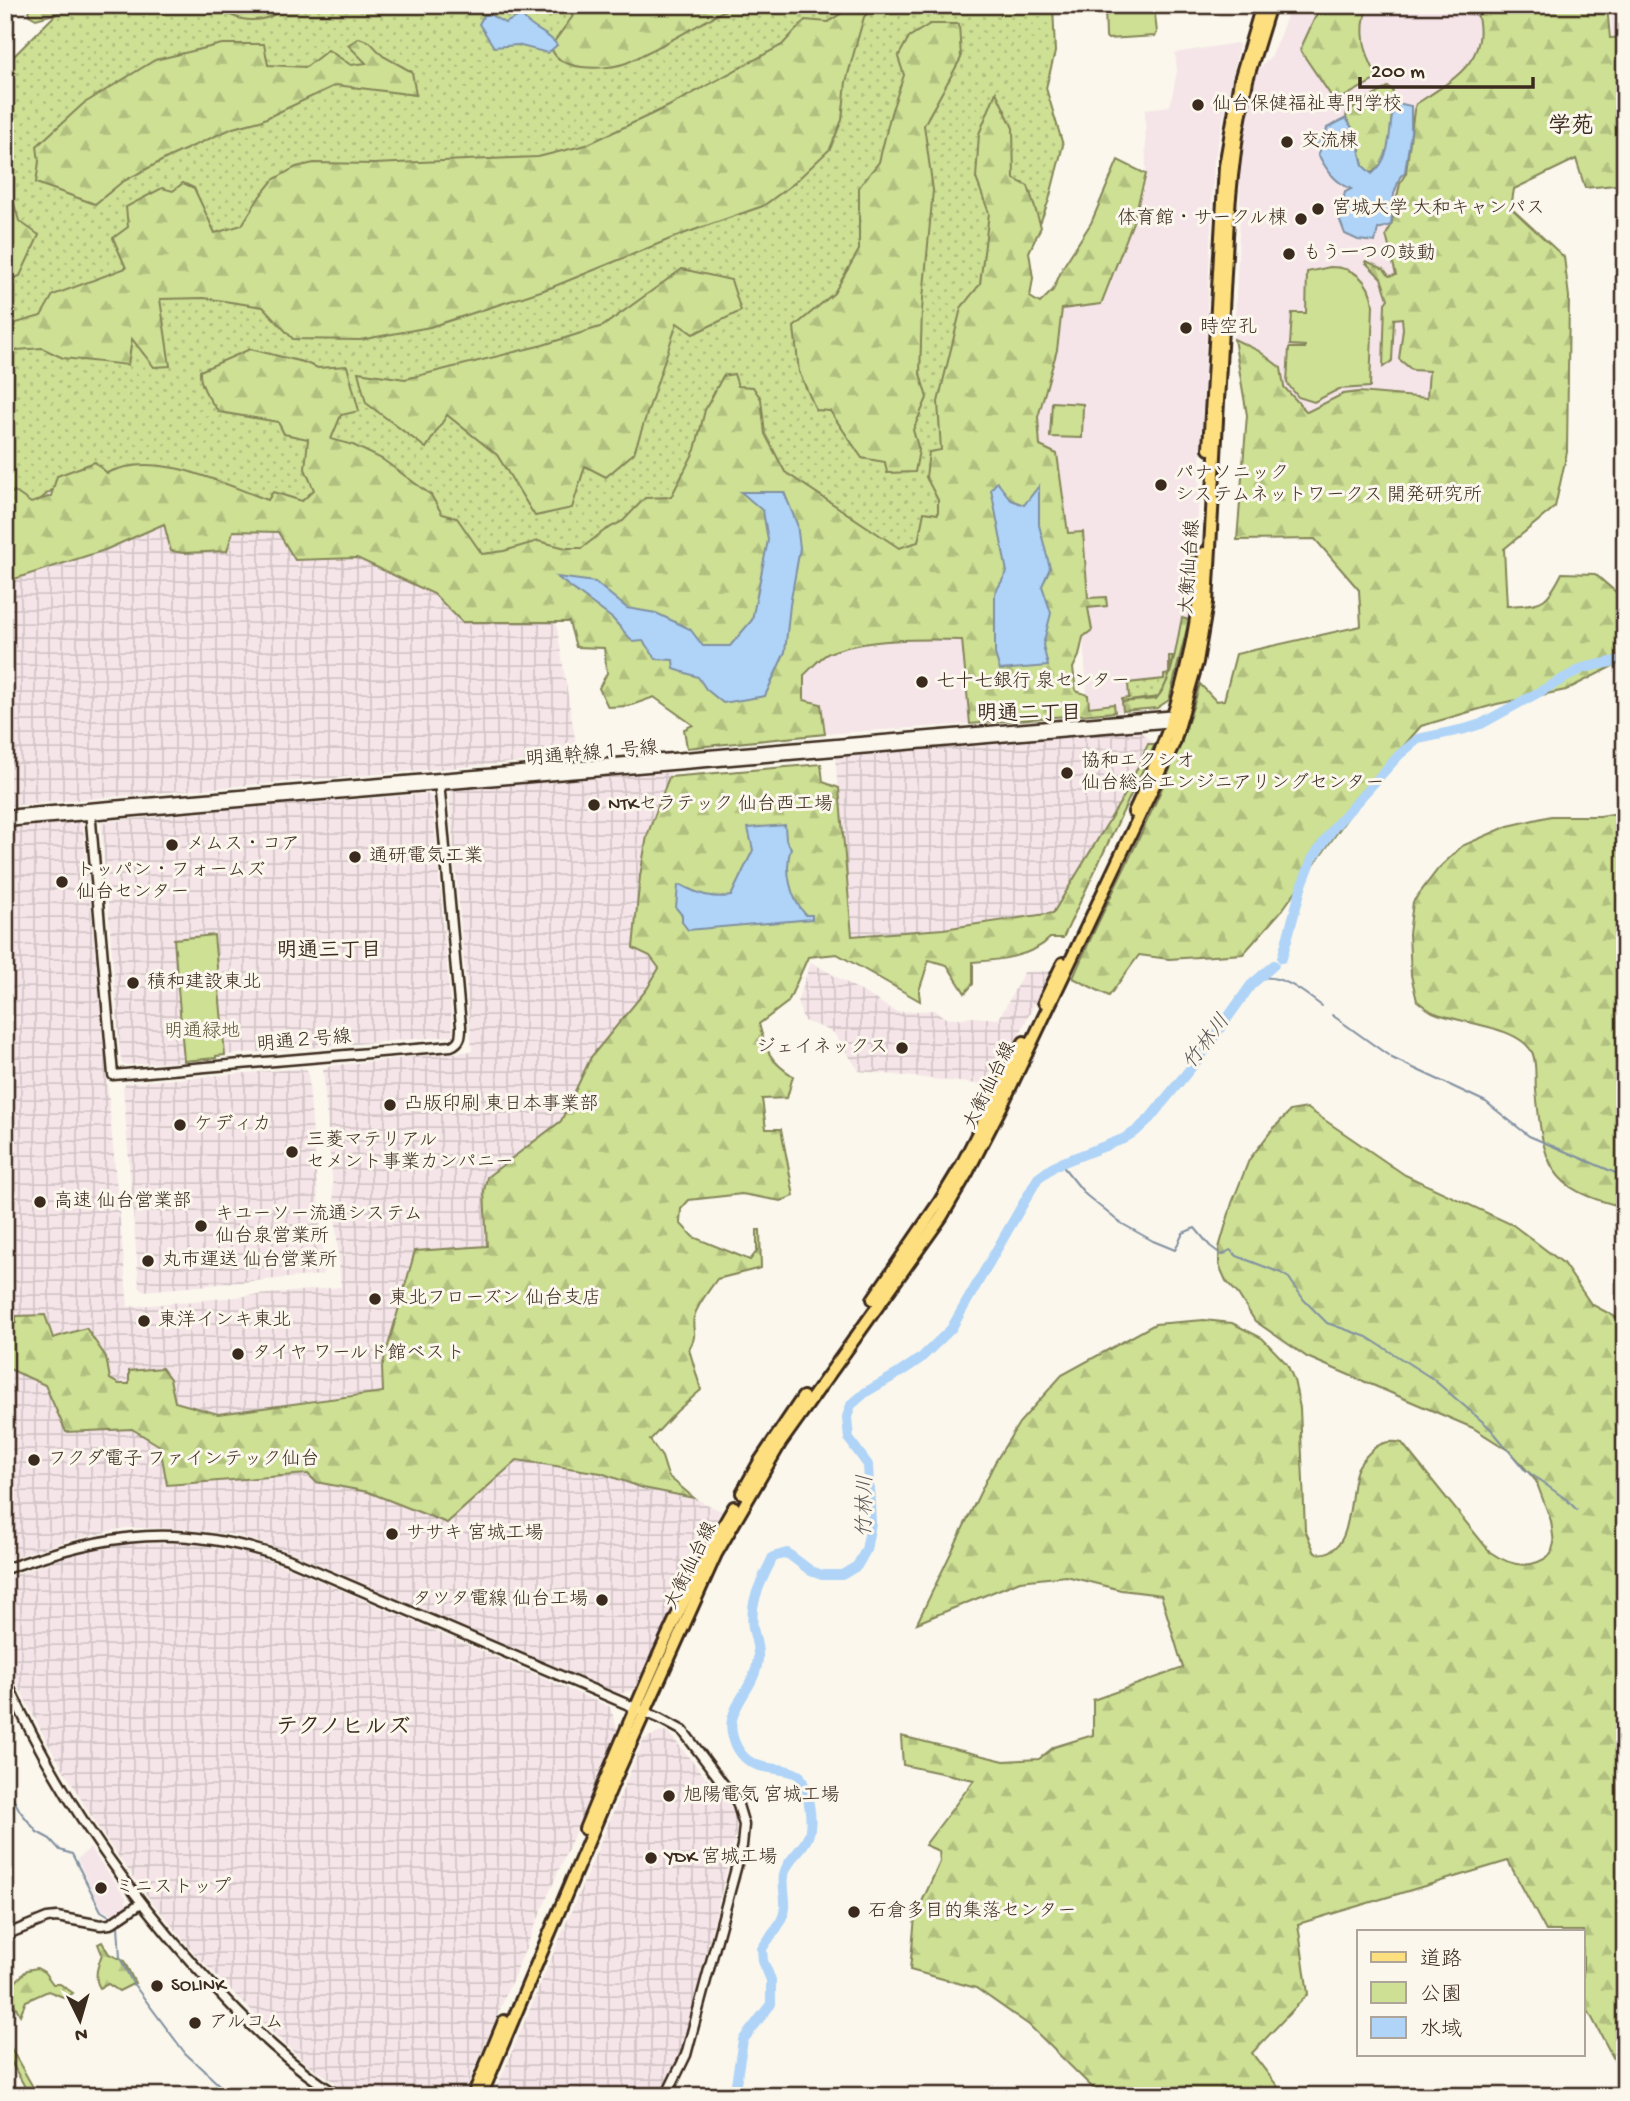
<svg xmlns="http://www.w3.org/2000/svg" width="1630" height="2101" font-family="'Gochi Hand','Klee One',sans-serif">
	<defs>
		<pattern id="industrial-grid" width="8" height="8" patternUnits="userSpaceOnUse" patternTransform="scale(1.75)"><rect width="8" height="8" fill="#f5e5e8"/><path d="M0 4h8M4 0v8" fill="none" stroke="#d3c5c7"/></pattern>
		<pattern id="grass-dots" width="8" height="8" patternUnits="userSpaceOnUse" patternTransform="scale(1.75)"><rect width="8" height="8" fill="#cde094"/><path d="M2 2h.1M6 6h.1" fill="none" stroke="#b1c07f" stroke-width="1.8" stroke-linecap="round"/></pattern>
		<pattern id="forest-firs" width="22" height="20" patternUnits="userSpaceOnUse" patternTransform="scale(1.75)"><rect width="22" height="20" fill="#cde094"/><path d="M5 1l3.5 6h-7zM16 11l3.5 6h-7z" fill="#b1c07f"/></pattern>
	</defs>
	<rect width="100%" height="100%" fill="#fbf7ec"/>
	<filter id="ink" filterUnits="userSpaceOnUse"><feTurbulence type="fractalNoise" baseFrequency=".0143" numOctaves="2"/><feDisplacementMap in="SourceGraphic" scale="14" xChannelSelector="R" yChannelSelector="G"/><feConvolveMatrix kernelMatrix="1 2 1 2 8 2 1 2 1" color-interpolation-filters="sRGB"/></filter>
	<g filter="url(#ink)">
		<g fill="#f5e5e8">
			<polygon points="1291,5 1305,5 1318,11 1300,50 1342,98 1378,78 1367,55 1364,41 1363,22 1368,5 1474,5 1480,19 1481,39 1471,61 1452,81 1416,103 1406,173 1400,183 1391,227 1386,235 1396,275 1389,276 1370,265 1381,278 1389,299 1385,303 1392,361 1394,318 1402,318 1403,329 1399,353 1408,369 1430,371 1427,398 1385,394 1328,401 1307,412 1284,387 1259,351 1234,339 1240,213 1240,170 1246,117 1257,71 1272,56"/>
			<polygon points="1610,5 1625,5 1625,35 1612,36"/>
			<polygon points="1236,43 1239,45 1214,162 1196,557 1189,620 1180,660 1169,700 1157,708 1115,712 1114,705 1088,707 1083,637 1089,620 1088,608 1106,597 1088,599 1083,532 1069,533 1057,455 1040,446 1038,417 1057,350 1062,309 1101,303 1133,222 1146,174 1145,109 1170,106 1177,71 1175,53"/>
			<polygon points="909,639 962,640 970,724 825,734 821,704 804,700 804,675 827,654 852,647"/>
			<polygon points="90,1848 126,1897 126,1906 116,1915 102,1910 77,1859"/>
		</g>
		<g fill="url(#industrial-grid)">
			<polygon points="165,523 171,551 184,553 232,531 278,532 295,560 357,558 434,594 462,622 556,622 578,757 5,806 5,582 105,550"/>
			<polygon points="1140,731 1155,744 1148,744 1127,790 1053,913 943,929 852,936 835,757"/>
			<polygon points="671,772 647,836 633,948 650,956 659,968 648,989 591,1057 561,1121 517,1153 485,1218 487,1246 415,1252 382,1367 383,1392 218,1414 175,1402 170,1379 128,1372 129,1384 119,1384 110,1379 106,1357 53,1338 16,1317 16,1323 5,1325 5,829 80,822 83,825 128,1307 341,1287 323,1070 329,1066 472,1051 449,794 453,790"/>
			<polygon points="427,794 432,797 453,1034 451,1036 225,1055 214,936 174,939 184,1061 125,1065 121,1063 101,822 279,805"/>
			<polygon points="811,962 897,1012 934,1010 947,1019 972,1017 999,1019 1024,972 1050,971 995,1086 859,1071 833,1032 804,1021 797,1002"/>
			<polygon points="304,1068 308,1072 324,1271 321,1275 143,1291 139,1287 123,1087 127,1083"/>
			<polygon points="5,1367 45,1385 66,1432 132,1429 160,1446 167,1485 308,1474 316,1482 368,1492 447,1523 517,1460 601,1473 643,1488 694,1498 721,1511 635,1689 620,1694 288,1551 231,1534 171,1528 125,1528 63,1542 5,1560"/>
			<polygon points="186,1543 245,1553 290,1568 610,1707 618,1731 463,2096 361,2096 340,2086 306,2063 281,2041 195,1954 145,1893 102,1834 48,1744 15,1680 5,1654 5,1578 82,1551 101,1548 106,1549 124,1544"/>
			<polygon points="663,1731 668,1732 731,1807 736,1820 736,1833 682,2049 673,2070 658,2096 493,2096 644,1739"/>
		</g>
		<g fill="url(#grass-dots)" stroke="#848559" stroke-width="2">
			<polygon points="65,5 1053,5 1055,52 1046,88 1063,145 1049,200 1012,295 954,536 897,562 675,503 589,555 479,560 306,507 62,482 27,510 5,519 5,65"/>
			<polygon points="1169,656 1173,656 1166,684 1158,697 1122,702 1122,699 1129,698 1128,683 1164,679 1164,675 1169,674"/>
		</g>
		<g fill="url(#forest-firs)" stroke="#848559" stroke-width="2">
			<polygon points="29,5 75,5 71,9 36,19 29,15"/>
			<path d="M218,5H286C268,25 236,25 218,5Z"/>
			<path d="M581,5H734C705,21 677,38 648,52C640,56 631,62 623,64C604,70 556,72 551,46Z"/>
			<polygon points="854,5 874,5 864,17 856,45 846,82 842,120 830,149 793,184 763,206 680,235 550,288 430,327 360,340 293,339 263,307 204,298 160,299 170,366 154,367 132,339 128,365 63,358 42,348 5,351 6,326 41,316 53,295 126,268 113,238 128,227 126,207 162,188 173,191 183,183 194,188 215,233 242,225 260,196 273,180 296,167 314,163 374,164 538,157 586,145 669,106 782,45 805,20 828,22"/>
			<path d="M1305,5H1368C1358,32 1365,54 1378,78L1342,98L1334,100L1300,50L1318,11Z"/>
			<path d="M1474,5H1607L1610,38L1625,37V184L1585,188L1576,159L1514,189L1511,208L1564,257L1569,297L1567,452L1555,507L1504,549L1507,606C1542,603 1545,607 1562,573L1595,574L1625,600V660L1566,690L1497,704L1421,726L1375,779L1283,909L1243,954L1169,959L1139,955L1109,996L1073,978C1115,880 1171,788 1200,684L1216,701L1224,700L1236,654L1361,626L1359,590L1315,539L1237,540L1247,415L1234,339L1259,351L1281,368L1284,387L1307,412L1343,394L1359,392L1427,398L1429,371L1412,370L1399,359L1403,329L1402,318L1394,319L1392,361L1383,367L1385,303L1388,299L1381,278L1365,262L1366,261L1384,269L1389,276L1396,275L1386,235L1391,226L1400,183L1406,173L1414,110L1416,104C1455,79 1495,57 1474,5Z"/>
			<polygon points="930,24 959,24 961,58 924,125 933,190 922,310 920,374 927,398 913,430 919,450 915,472 887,473 885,462 862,458 830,411 816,410 799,372 794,327 834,293 859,250 859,187 879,162 891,113 904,75 898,57 909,37"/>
			<polygon points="359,38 370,42 383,56 412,72 416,95 336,85 260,121 233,128 169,157 122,182 95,204 36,183 39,162 37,146 83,104 155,60 222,44 264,44 268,65 306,67 328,50 351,65 366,63 348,45"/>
			<path d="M1388,87L1393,90C1391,111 1395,164 1370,173L1363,166L1356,134L1346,118L1347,112Z"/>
			<path d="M996,92L1013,128L1014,179L1028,186L1041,227L1029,252L1033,278L1030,297L1040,303L1053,290L1063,267L1091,223L1118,160L1146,174L1133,222L1101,304L1062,309L1057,350L1038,417L1040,446L1057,454L1068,533L1083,532L1088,598L1106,597L1107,606L1088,608L1092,630L1083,637L1079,656L1073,668L1076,691L1088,695L1089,707L1114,704L1115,712L970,724L962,640C922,639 866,638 829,653C820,657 812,668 804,675V700L821,704L825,734L687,748L684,729L693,725L654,697L629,706L608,707L599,688L607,673L604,648L576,647L569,622H462L434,594L357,558L295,560L278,532L233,531L227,551L184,553L171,551L164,524L105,550L5,582V499L14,491L31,503L51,496L57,476L95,462L107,473C158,450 218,482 268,500L273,492L302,501L314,490L305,469L308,439L284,434L278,422L219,412C210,401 199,385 200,371L250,349L303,362L318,368L347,366L359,411L341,415L331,439L353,445L382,459L431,495L442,514L457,518L482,554L504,551L538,541L566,548H582L605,530L623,521L645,498L671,497L695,450L705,410L723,376L734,374L738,386L753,387L761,399L765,434L785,472L899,548L918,542L924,512L938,514V500L926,477L929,452L941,450L938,402L961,308L980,284L989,213L976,178L979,134Z"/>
			<polygon points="5,203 14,204 19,221 39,235 20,276 5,281"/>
			<polygon points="682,269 731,280 741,311 693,334 677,323 634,453 606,477 585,466 572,508 535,516 497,455 447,415 426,448 366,403 358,372 405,379 543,345 603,326"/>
			<polygon points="1189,557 1196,557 1190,611 1183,610"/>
			<path d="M1182,618L1189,620L1169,700L1157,708L1123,711L1122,702L1156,699C1174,680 1176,643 1182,618Z"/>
			<path d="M1148,744H1155L1063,938H1050C1032,957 998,960 973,962V984L965,993L947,965L929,960L919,991L920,1001L837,954L808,957L788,1002L759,1024C766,1050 769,1061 793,1076L787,1098L762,1099L766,1129H781L794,1196L781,1201L742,1194L689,1200L681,1209L680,1223L693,1237L750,1260L757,1251V1230H760L761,1268L717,1279C709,1291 698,1303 694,1317C691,1332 699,1332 689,1349L701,1390L677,1411L650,1440L662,1457L668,1476L694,1498L643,1488L601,1473L517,1460L447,1523L368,1492L316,1482L308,1474L167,1485L160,1446L132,1429L66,1432L45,1385L5,1367V1325L16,1323V1316L45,1315L53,1338L86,1328L106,1357L110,1379L119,1384H129V1371L162,1368L170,1379L175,1402L218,1414L383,1392L382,1367L415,1251L487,1246L484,1191L487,1177L561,1121L591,1057L647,989L659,968L650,956L633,948L640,876L647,836L669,777L821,764L823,782L839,788L852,936L943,929L1053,913L1127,791Z"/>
			<path d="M1625,812V1207C1547,1191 1543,1163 1536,1090C1535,1079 1537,1061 1532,1052C1518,1026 1459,1023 1435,1013C1429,1011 1423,1005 1417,1001L1411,975L1409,934L1413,902L1438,869L1462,846L1508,826L1551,816H1600Z"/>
			<path d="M1307,1108L1405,1175L1513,1225L1563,1263L1591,1304L1625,1322V2080L1583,2001V1931H1546L1508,1861L1298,1924L1308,1994L1252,2053L1285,2096H1101L1029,2025L976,1988L910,1970L915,1917L940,1862L939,1851L925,1845L974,1780L903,1765L901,1736L1004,1761L1039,1759L1054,1747L1093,1735V1700L1183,1668L1161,1595L1121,1590L1066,1576L1020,1581L917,1623L994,1464L1019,1423L1062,1375L1155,1324L1204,1320L1232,1323L1262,1338L1287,1364L1294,1380L1300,1408L1305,1530L1315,1553C1354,1559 1348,1498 1356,1472C1358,1464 1366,1456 1372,1450C1381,1442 1390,1440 1402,1443L1490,1552C1510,1566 1531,1571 1551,1554L1554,1543L1551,1521L1536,1481L1511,1452L1473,1428L1307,1357L1255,1321L1238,1294L1226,1281L1219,1265V1248L1232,1203L1249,1160L1272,1130L1290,1111Z"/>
			<path d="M102,1942L109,1954L124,1961L135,1983L119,1991L108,1984L100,1988C93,1978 98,1965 102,1954L98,1944Z"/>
			<polygon points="37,1968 44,1972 53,1984 60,1984 73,1993 66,1998 48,1991 26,2001 20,2015 11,1998 5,2001 5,1993 27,1970"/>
			<polygon points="9,2045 38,2096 30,2096 5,2051 5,2047"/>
		</g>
		<g fill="#cde094" stroke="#848559" stroke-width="2">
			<polygon points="1105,5 1154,5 1157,33 1155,36 1108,39 1106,37"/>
			<path d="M1330,267C1354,267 1370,280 1373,305L1370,387L1339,389L1314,402L1298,397L1287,383L1289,348H1305V346L1290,345L1292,313H1306L1307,272Z"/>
			<polygon points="1052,402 1083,404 1082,438 1050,437"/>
			<polygon points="214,935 225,1055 216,1056 216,1058 184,1061 174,939"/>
		</g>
		<g fill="#afd4f8" stroke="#8190a1" stroke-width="2">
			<path d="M489,14L505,23L521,15C532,31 547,31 557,45L548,53L517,45L494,47L479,24L484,15Z"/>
			<path d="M1393,102L1411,106V131L1405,172L1400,177L1394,194L1391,225L1378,229L1375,242L1358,240L1345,234L1339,218L1345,192L1351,189C1335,182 1327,171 1318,154L1320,151L1316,143L1326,133L1327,128L1346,118L1356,135L1363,166L1372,174C1388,161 1389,142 1391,123C1392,115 1394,109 1393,102Z"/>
			<polygon points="997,482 1011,500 1024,505 1039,486 1039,525 1050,568 1042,586 1051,613 1043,645 1048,666 1000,670 995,654 995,593 1007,572 991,489"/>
			<polygon points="741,492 784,492 797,524 800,548 790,605 785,652 765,696 723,703 706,689 698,677 674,669 673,660 656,659 643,641 633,642 613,619 557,577 595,582 627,608 656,613 690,629 703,646 730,646 752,620 768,540 763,511"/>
			<path d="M785,825L786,840L791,848C784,869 790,899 806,915H812V919L688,930L682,922V915L676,908L678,886L681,885C698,894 712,899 731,896L753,850L748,828Z"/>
		</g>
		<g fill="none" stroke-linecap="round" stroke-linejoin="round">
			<g stroke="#8190a1" stroke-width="2">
				<path d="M1259,978C1283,974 1304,993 1322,1006"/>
				<polyline points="1332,1015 1392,1058 1486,1102 1529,1136 1625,1177"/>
				<polyline points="1060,1163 1086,1195 1119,1222 1153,1241 1175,1250 1183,1233 1195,1228 1210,1246 1222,1255 1230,1250 1237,1256 1281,1273 1289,1278 1304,1300 1327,1323 1367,1337 1433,1379 1490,1428 1524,1469 1567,1500 1577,1510"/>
				<polyline points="11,1795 20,1811 37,1832 50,1839 60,1850 72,1854 101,1911 111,1917"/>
				<polyline points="118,1925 120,1958 132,1982 185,2053 231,2096"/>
			</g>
			<g stroke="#afd4f8" stroke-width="10">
				<polyline points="1282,958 1302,885 1312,859 1335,826 1399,755 1418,739 1465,729 1481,724 1583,668 1625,659"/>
				<path d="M734,2096L743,2040L771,2004V1980L763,1961L762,1949C770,1935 783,1925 785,1908C786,1897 782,1886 784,1875C786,1861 801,1851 807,1839C815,1823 808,1791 800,1776C782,1763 754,1776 738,1749C716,1711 755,1694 758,1659C759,1648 755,1638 753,1628C749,1601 762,1580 773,1557L787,1553L811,1571L822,1575H842L857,1566L866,1550L871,1523L868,1465L849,1439L847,1417L851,1405L866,1392L899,1373L921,1358L951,1329L1038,1178L1056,1165L1123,1139L1136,1131L1150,1118L1199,1058L1251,985L1274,965"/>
			</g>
			<g stroke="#3b2a1e" stroke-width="13">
				<g id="minor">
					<path d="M90,810L113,1075L451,1046C461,1042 461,1035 461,1026L439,781"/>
					<polyline points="5,815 1177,715"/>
					<polyline points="5,822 1175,722"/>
					<path d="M5,1569C111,1532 180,1522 288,1559L659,1718L683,1731L737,1802L744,1825L742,1846L686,2055L666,2096"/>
					<path d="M5,1678C56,1792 130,1897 215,1988C252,2028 292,2067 339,2096"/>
					<polyline points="5,1935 47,1918 57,1917 101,1925 110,1924 141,1903"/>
				</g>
			</g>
			<g stroke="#3b2a1e" stroke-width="16">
				<g id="major">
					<polyline points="1209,449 1225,166 1240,80 1262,5"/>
					<path d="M1134,812C1176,725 1196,649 1204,553"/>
					<polyline points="1044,1002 1063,963"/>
					<polyline points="873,1299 940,1201 960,1168 1024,1042"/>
					<polyline points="742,1493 760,1461 803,1397"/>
					<path d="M585,1829C630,1720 675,1608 734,1507"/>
					<polyline points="473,2096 504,2021"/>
					<polyline points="481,2096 613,1783 716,1554 781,1442 942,1216 967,1173 1001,1107 1174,743 1197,662 1207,603 1228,218 1232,176 1237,135 1247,80 1270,5"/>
				</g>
			</g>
			<use href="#minor" stroke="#fbf7ec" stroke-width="8"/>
			<use href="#major" stroke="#fedf80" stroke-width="10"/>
		</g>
	</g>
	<g fill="#3b2a1e" stroke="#fbf7ec" stroke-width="2.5">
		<circle cx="1198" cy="105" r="7"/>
		<circle cx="1287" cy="142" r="7"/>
		<circle cx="1318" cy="209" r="7"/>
		<circle cx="1301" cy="219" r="7"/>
		<circle cx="1289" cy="254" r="7"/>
		<circle cx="1186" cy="328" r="7"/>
		<circle cx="1161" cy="485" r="7"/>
		<circle cx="922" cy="682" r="7"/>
		<circle cx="1067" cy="773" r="7"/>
		<circle cx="594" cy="805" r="7"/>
		<circle cx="172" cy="845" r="7"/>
		<circle cx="355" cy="857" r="7"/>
		<circle cx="62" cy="882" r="7"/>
		<circle cx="133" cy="983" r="7"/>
		<circle cx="902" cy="1048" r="7"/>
		<circle cx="390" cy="1105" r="7"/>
		<circle cx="180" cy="1125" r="7"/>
		<circle cx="292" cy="1152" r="7"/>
		<circle cx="40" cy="1202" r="7"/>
		<circle cx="201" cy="1226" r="7"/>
		<circle cx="148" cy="1261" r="7"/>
		<circle cx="375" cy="1299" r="7"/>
		<circle cx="144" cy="1321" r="7"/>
		<circle cx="238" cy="1354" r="7"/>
		<circle cx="34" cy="1460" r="7"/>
		<circle cx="392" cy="1534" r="7"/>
		<circle cx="602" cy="1600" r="7"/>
		<circle cx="669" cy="1796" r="7"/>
		<circle cx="651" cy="1858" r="7"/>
		<circle cx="101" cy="1888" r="7"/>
		<circle cx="854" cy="1912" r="7"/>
		<circle cx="157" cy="1986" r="7"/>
		<circle cx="195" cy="2023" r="7"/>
	</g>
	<g text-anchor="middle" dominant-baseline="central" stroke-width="6" stroke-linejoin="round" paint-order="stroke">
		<g font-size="19" fill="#3b2a1e" stroke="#fbf7ec" text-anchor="start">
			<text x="1212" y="105">仙台保健福祉専門学校</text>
			<text x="1301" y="142">交流棟</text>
			<text x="1332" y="209">宮城大学 大和キャンパス</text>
			<text x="1287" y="219" text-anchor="end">体育館・サークル棟</text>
			<text x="1303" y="254">もう一つの鼓動</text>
			<text x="1200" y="328">時空孔</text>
			<text x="1175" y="474">パナソニック<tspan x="1175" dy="22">システムネットワークス 開発研究所</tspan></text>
			<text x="936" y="682">七十七銀行 泉センター</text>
			<text x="1081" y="762">協和エクシオ<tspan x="1081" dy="22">仙台総合エンジニアリングセンター</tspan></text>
			<text x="608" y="805">NTKセラテック 仙台西工場</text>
			<text x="186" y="845">メムス・コア</text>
			<text x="369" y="857">通研電気工業</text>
			<text x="76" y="871">トッパン・フォームズ<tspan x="76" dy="22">仙台センター</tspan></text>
			<text x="147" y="983">積和建設東北</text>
			<text x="888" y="1048" text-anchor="end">ジェイネックス</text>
			<text x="404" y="1105">凸版印刷 東日本事業部</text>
			<text x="194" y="1125">ケディカ</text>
			<text x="306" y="1141">三菱マテリアル<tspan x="306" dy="22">セメント事業カンパニー</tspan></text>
			<text x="54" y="1202">高速 仙台営業部</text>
			<text x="215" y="1215">キユーソー流通システム<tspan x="215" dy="22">仙台泉営業所</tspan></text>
			<text x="162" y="1261">丸市運送 仙台営業所</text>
			<text x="389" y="1299">東北フローズン 仙台支店</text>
			<text x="158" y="1321">東洋インキ東北</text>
			<text x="252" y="1354">タイヤ ワールド館ベスト</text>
			<text x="48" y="1460">フクダ電子 ファインテック仙台</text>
			<text x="406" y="1534">ササキ 宮城工場</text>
			<text x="588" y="1600" text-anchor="end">タツタ電線 仙台工場</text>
			<text x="683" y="1796">旭陽電気 宮城工場</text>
			<text x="665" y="1858">YDK 宮城工場</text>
			<text x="115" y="1888">ミニストップ</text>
			<text x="868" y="1912">石倉多目的集落センター</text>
			<text x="171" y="1986">SOLINK</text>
			<text x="209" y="2023">アルコム</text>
		</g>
		<g font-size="19" fill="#3b2a1e" stroke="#fbf7ec">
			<text transform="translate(1191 567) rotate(-86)">大衡仙台線</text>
			<text transform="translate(592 755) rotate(-5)">明通幹線１号線</text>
			<text transform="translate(304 1042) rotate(-5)">明通２号線</text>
			<text transform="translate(991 1086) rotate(-64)">大衡仙台線</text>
			<text transform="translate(692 1566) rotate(-64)">大衡仙台線</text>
		</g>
		<g font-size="19" fill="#60583c" stroke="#fbf7ec">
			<text x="202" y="1032">明通緑地</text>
		</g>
		<g font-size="21" font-weight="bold" fill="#3b2a1e" stroke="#fbf7ec">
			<text x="1029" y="715">明通二丁目</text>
			<text x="329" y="952">明通三丁目</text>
		</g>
		<g font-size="21" font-style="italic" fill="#585454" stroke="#fbf7ec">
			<text transform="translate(1208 1043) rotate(-53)">竹林川</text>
			<text transform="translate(867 1506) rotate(-89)">竹林川</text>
		</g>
		<g font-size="23" font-weight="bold" fill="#3b2a1e" stroke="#fbf7ec">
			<text x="1571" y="127">学苑</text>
			<text x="343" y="1728">テクノヒルズ</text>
		</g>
	</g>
	<rect width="1630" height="2101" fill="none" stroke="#fbf7ec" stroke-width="28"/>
	<rect x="14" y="14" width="1602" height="2073" fill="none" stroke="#3b2a1e" stroke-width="2.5" filter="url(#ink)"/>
	<rect x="1357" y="1930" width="228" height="126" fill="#fbf7ec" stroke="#aea59a" stroke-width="2"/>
	<rect x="1371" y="1952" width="35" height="10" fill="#fedf80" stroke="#aea59a" stroke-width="2"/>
	<text x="1420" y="1965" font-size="21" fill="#3b2a1e">道路</text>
	<rect x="1371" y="1982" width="35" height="21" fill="#cde094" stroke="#aea59a" stroke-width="2"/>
	<text x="1420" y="2000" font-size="21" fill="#3b2a1e">公園</text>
	<rect x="1371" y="2017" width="35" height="21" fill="#afd4f8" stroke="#aea59a" stroke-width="2"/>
	<text x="1420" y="2035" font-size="21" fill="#3b2a1e">水域</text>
	<g transform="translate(80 2020) rotate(175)" stroke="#fbf7ec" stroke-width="5" paint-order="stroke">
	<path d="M0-5L12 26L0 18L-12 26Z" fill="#3b2a1e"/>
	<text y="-10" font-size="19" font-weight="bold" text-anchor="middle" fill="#3b2a1e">N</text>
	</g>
	<path d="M1360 77v10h173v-10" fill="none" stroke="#3b2a1e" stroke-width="3.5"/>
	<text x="1371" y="77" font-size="21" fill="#3b2a1e" stroke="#fbf7ec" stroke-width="5" paint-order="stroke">200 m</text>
</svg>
